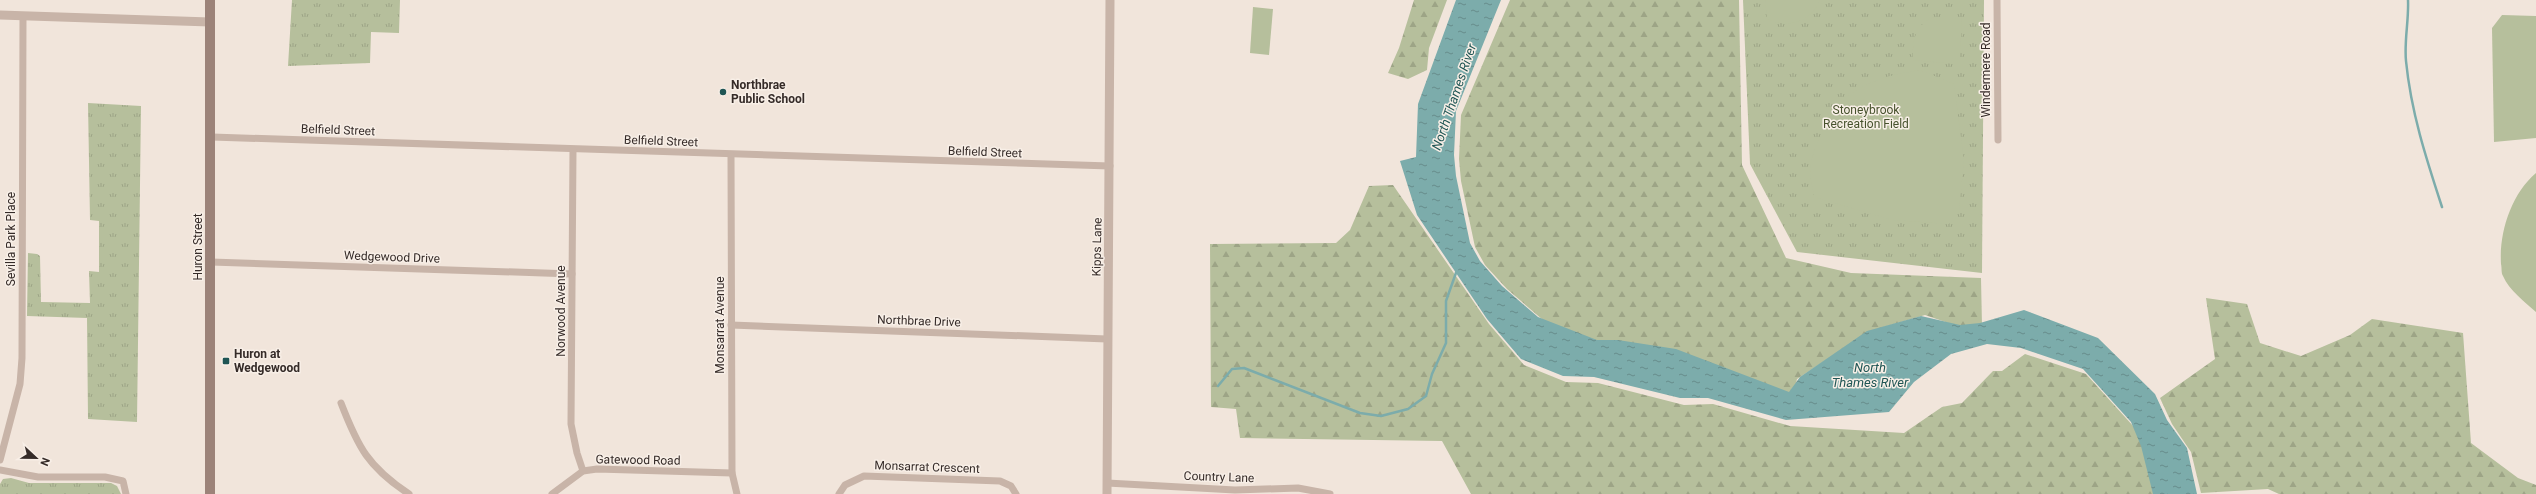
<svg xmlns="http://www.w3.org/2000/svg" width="2536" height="494" font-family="Roboto,sans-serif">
	<defs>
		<pattern id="grass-tufts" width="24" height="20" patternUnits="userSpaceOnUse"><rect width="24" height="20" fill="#b6bf9c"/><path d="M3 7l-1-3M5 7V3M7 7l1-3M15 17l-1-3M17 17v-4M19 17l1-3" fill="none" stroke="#9da486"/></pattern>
		<pattern id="forest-firs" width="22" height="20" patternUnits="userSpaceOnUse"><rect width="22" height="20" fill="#b6bf9c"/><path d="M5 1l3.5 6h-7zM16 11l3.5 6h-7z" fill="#9da486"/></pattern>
		<pattern id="water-ripples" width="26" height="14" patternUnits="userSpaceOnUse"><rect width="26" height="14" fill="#7cacab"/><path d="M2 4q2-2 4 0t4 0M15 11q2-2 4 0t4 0" fill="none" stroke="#668c8b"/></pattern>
	</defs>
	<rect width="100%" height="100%" fill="#f1e5db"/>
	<g fill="url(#grass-tufts)">
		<polygon points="292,0 400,0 399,33 371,32 370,63 288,66"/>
		<polygon points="1743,0 1984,0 1982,273 1797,252 1750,164"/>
		<polygon points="88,103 141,106 137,422 88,419 87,318 27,316 28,253 37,254 40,256 41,302 90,303 89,271 99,272 99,221 90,220"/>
		<polygon points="11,478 29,483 111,483 117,486 121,494 0,494 0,484 3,479"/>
	</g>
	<g fill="url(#forest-firs)">
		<polygon points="1414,0 1447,0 1429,48 1427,70 1408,79 1388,73 1399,48"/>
		<polygon points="1510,0 1739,0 1742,165 1786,258 1851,273 1981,278 1982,326 1963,328 1925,315 1870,331 1797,379 1793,395 1601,343 1543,320 1507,289 1485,265 1475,247 1461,181 1459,159 1461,115"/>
		<polygon points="1393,185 1489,324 1524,365 1566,382 1598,383 1684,405 1713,404 1790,426 1904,433 1942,407 1962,403 1993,371 2002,371 2025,354 2086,374 2134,427 2144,451 2156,494 1471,494 1442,441 1240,438 1236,409 1211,407 1210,244 1336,243 1350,230 1369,186"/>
		<polygon points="2206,298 2247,304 2260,343 2301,356 2350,335 2372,319 2463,333 2471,443 2518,478 2536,485 2536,494 2279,494 2268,489 2201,493 2191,452 2172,424 2160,398 2215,359"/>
	</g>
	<g fill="#b6bf9c">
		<path d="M1765,0H1820C1811,22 1788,29 1767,19Z"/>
		<polygon points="1253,7 1273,9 1269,55 1250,53"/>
		<polygon points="2502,15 2536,16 2536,138 2494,142 2492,28"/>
		<path d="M1935,17H1962L1960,58L1954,64L1913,60C1912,40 1915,24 1935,17Z"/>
		<path d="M1920,70L1954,84L1964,161L1959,210L1949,224L1892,220L1814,197C1813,188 1810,178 1810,170C1811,158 1815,148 1820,137C1839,90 1873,77 1920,70Z"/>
		<path d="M2536,173V312C2525,302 2509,290 2503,276C2501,273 2502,268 2501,264C2499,233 2511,194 2536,173Z"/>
	</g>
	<polygon fill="url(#water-ripples)" points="1456,0 1501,0 1456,111 1454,155 1456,176 1470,243 1480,261 1502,286 1538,317 1597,340 1618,340 1676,349 1789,392 1800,377 1867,331 1921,316 1960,325 1980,323 2024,310 2098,338 2155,394 2167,420 2187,448 2197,494 2153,494 2141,446 2131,422 2083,369 2021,348 1987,344 1951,354 1914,382 1889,412 1786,420 1708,398 1680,398 1594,377 1563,376 1521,359 1487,319 1417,215 1400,161 1416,157 1418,104"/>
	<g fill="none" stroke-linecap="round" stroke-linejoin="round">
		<g stroke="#7cacab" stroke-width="2.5">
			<path d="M2408,0C2409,20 2404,41 2406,61C2411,112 2426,158 2442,207"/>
			<polyline points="1218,386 1232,369 1244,368 1360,413 1381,416 1408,409 1426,396 1432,374 1446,343 1446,301 1457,270"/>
		</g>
		<g stroke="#c8b4a8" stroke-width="7">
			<polyline points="1997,0 1998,140"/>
			<polyline points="212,137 1110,166"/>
			<polyline points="573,150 571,424 577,453 583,471"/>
			<polyline points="731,155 732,473 737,494"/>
			<polyline points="211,262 572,274"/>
			<polyline points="731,325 1107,339"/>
			<path d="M341,403C358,447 368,467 409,494"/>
			<polyline points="0,460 20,384 22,358 23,16"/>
			<polyline points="0,470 38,477 105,477 123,481 126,494"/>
			<polyline points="1107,483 1235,490 1298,488 1330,494"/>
			<polyline points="552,494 583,471 597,469 732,473"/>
			<polyline points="839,494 845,485 864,476 1000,481 1011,486 1016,494"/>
		</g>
		<g stroke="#c8b4a8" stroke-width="9">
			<polyline points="0,15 210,22"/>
			<polyline points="1107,494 1110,0"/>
		</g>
		<polyline stroke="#9c8379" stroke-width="10" points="210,494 210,0"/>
	</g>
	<g fill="#1f5554" stroke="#f8efe7" stroke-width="1.5">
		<circle cx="723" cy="92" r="4"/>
		<rect x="222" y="357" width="8" height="8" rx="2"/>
	</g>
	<g text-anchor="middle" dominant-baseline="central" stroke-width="3" stroke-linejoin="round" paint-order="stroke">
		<g font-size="12" fill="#352b28" stroke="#f8efe7">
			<text transform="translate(1986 70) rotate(-90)">Windermere Road</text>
			<text transform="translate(338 130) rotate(2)">Belfield Street</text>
			<text transform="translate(661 141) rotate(2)">Belfield Street</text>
			<text transform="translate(985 152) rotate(2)">Belfield Street</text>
			<text transform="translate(11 239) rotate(-90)">Sevilla Park Place</text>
			<text transform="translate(198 247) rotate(-90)">Huron Street</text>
			<text transform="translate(1097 247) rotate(-89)">Kipps Lane</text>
			<text transform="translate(392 257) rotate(2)">Wedgewood Drive</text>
			<text transform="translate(561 311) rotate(-90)">Norwood Avenue</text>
			<text transform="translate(919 321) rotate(2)">Northbrae Drive</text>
			<text transform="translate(720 325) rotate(-90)">Monsarrat Avenue</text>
			<text transform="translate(638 460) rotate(1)">Gatewood Road</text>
			<text transform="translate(927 467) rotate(2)">Monsarrat Crescent</text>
			<text transform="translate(1219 477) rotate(2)">Country Lane</text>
		</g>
		<g font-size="12" font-weight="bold" fill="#352b28" stroke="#f8efe7" text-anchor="start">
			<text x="731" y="85">Northbrae<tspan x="731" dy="14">Public School</tspan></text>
			<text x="234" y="354">Huron at<tspan x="234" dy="14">Wedgewood</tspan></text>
		</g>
		<g font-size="12" fill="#47522d" stroke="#f8efe7">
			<text x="1866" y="110">Stoneybrook<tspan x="1866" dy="14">Recreation Field</tspan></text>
		</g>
		<g font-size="13" font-style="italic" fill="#1f5554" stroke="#f8efe7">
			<text transform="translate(1454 97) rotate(-71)">North Thames River</text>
			<text x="1870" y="367">North<tspan x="1870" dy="15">Thames River</tspan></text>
		</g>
	</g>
	<g transform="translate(36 458) rotate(112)" stroke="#f8efe7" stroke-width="3" paint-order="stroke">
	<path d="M0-3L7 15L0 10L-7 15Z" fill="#352b28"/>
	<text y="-6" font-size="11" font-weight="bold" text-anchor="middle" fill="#352b28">N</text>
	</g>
</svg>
